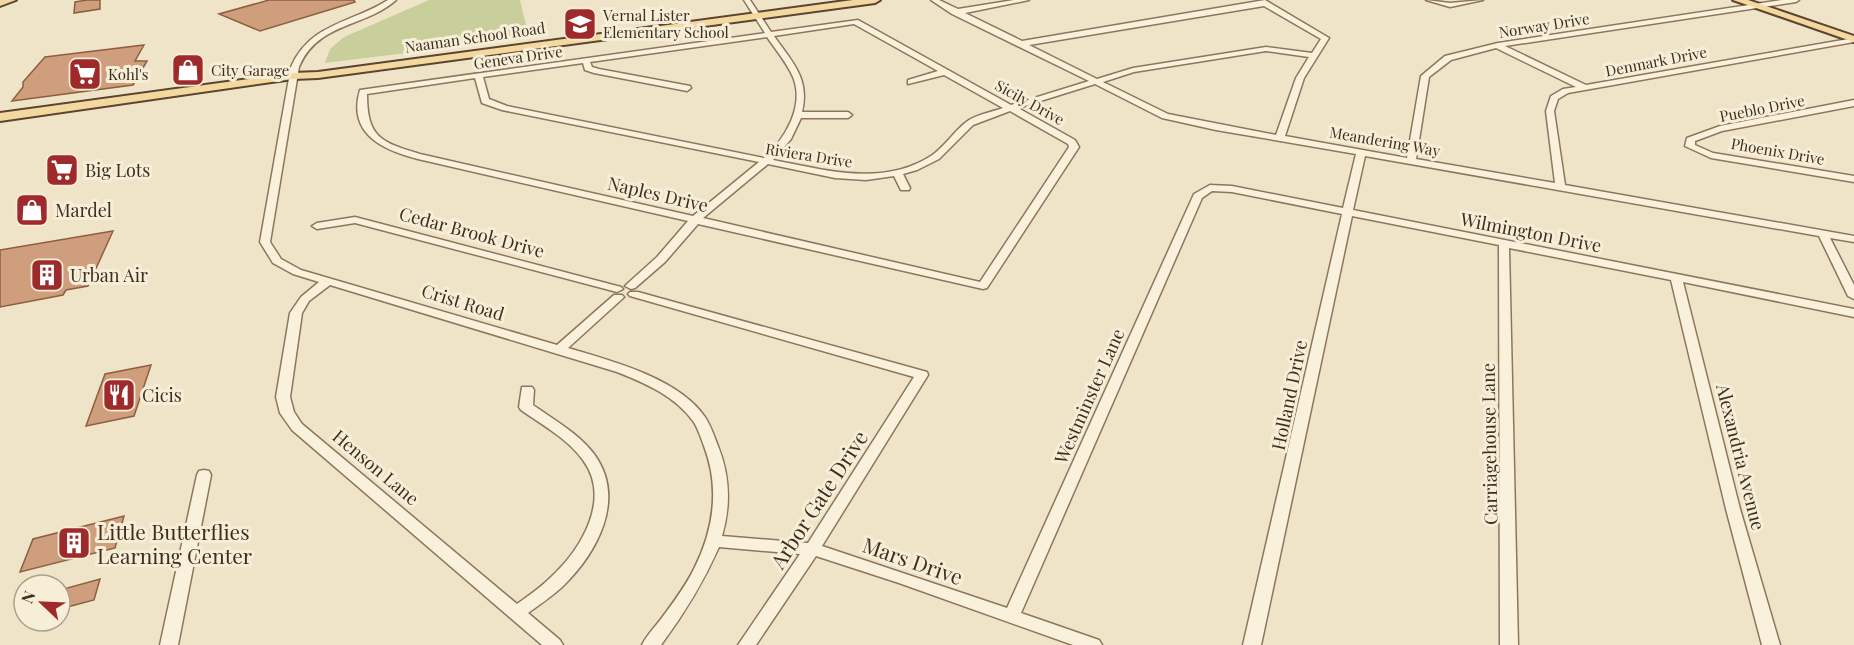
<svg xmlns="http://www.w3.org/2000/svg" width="1854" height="645" font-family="'Playfair Display',serif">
	<rect width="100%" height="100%" fill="#f0e4c8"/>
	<polygon fill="#c9cf9b" points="429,0 520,0 529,38 325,63 330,49 344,37"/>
	<g fill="#cf9f7d" stroke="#8d5f41" stroke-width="1.5">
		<polygon points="87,0 100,0 100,9 74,13 75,2"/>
		<polygon points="269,0 354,0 355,2 260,31 219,14"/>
		<polygon points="144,45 135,61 147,61 133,85 12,101 23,87 23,82 45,57"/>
		<polygon points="200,65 193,77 175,80 182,67"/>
		<polygon points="113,231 88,286 66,290 63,295 0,307 0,250"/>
		<polygon points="151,365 134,416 86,426 105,374"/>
		<polygon points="124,516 115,548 20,572 33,539"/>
		<polygon points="100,579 94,600 60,609 60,590"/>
	</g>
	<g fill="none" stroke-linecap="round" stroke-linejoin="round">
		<g stroke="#8d765c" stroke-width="3">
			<g id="minor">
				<path d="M388,0H396C364,28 318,22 299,67L270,242L281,259L301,270L557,345L614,295H622L624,297L622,299L568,348C612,361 678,378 705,417C711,426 714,436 718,446C730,476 731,505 722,536L808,543L914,377L630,296L628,294L630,292H638L927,372L928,375L822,546L1007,608L1194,194L1210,185L1232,186L1343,208L1356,154L1216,130L1162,118L1095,84L1018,108L1075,140L1079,147L987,288L983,289L698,224L665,262L635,288L631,289L625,286L627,284L657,257L688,221L418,159C383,150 347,134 360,90L765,33L744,0H750L771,32L858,20L1011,105L1089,81L952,14L931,0H939L958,9L1014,0H1029L965,13L1022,41L1265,0L1329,38L1304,78L1285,136L1407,158L1421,76L1445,56L1498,43L1782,0H1799L1796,2L1505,46L1586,85L1854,38V42L1568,93L1558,99L1554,111L1565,185L1854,236V242L1830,238L1854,285V299L1848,296L1819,236L1365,156L1353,210L1854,309V317L1683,282L1740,509L1780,645H1762L1726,509L1671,280L1509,248L1518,645H1500L1499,245L1352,216L1261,645H1243L1342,214L1232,192L1212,191L1202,198L1021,613L1099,640L1102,645H1073L899,583L816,556L756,645H738L800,554L719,547C703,583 684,614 661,645H642C647,635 655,627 661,619C673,603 685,587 694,569C714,529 720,488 704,446C701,438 698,428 693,421C675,396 645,383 617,372L330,285L309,301L302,313L290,397L294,412L302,424L517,604C528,596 540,588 550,578C581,550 612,499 583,460C567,438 542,425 521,410L519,407L522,387H532L534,390L533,405C554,420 578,433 594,454C627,499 597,554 561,588C551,597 539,605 528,613L560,640L563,645H542L292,430L280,413L276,397L290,313L301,297L319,282L293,274L273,263L260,242L291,67C310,23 352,23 388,0ZM1264,6L1321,39L1312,53L1266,47L1133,68L1097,79L1029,45ZM854,24L938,71L908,80V84L944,75L1003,108C992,112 974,115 965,123C953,133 944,147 931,156C883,187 825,170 773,160L791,139L801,118H848L852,115L848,112H802C810,78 792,62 774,36ZM767,37C775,49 787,63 793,77C805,106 785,139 764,158L507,106L489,99L483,77L583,63L585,70L594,73L687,91L691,88L690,86L599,69L592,67L590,62ZM1496,48L1576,87L1563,89L1551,96L1546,111L1555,183L1416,159L1429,77L1451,60ZM1266,51L1309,57L1296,78L1276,135L1168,114L1103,82L1134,72ZM475,78L482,103L502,110L759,162L693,216L420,154C381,142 367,138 367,94ZM1010,111L1068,144L1069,147L980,282L703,218L768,164L835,178L866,180L894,176L901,190H909L910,188L903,174L917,170L939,159L973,125Z"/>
				<polygon points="1426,0 1450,3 1483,0 1450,7"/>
				<polygon points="1854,100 1854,106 1722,131 1695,141 1695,145 1713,153 1854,176 1854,182 1711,158 1685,146 1687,138 1720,126"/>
				<polygon points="355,217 621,287 623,289 617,292 355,223 317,229 312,226 317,223"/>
				<polygon points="204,470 209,471 211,475 178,645 160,645 197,475 199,471"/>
			</g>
		</g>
		<g stroke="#5b4430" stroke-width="4">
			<g id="major">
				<polygon points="0,0 16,0 0,6"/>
				<polygon points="853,0 880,0 875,3 318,78 293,79 0,121 0,113 293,73 318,72"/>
				<polygon points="1733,0 1748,0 1854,36 1854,42"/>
			</g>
		</g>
		<use href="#minor" fill="#faf1dc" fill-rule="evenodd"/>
		<use href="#major" fill="#f3d9a0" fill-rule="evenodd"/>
	</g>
	<defs>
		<g id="school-square" transform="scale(1.725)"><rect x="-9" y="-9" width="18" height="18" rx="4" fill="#9e2a2b" stroke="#f7eed8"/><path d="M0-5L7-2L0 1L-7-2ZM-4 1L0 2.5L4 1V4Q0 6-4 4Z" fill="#fff"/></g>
		<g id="shop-square" transform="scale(1.725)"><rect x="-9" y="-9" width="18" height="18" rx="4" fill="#9e2a2b" stroke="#f7eed8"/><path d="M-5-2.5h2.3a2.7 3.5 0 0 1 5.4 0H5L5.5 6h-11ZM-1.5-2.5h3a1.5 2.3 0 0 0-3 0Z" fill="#fff"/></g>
		<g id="supermarket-square" transform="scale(1.725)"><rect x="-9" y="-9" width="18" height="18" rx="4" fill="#9e2a2b" stroke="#f7eed8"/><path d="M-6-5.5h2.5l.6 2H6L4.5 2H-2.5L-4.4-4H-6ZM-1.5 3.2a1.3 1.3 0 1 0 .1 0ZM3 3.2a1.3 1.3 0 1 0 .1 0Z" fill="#fff"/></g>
		<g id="building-square" transform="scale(1.725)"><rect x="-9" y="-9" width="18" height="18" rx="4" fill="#9e2a2b" stroke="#f7eed8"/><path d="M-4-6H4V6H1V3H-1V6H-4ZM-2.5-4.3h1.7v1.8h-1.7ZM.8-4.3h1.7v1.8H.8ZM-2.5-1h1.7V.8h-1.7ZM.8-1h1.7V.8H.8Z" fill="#fff"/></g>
		<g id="restaurant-square" transform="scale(1.725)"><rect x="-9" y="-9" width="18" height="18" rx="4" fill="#9e2a2b" stroke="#f7eed8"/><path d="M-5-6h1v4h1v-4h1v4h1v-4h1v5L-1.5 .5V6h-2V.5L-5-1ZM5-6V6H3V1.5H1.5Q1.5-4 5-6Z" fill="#fff"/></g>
	</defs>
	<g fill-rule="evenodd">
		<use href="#school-square" x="580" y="24"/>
		<use href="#shop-square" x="188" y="70"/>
		<use href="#supermarket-square" x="85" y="74"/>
		<use href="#supermarket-square" x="62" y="170"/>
		<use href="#shop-square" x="32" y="210"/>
		<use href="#building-square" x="47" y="275"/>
		<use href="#restaurant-square" x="119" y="395"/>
		<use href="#building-square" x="74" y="543"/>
	</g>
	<g text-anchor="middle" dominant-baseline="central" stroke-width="6" stroke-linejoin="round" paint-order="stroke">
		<g font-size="15" fill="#3d2e20" stroke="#f7eed8" text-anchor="start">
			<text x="603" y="15">Vernal Lister<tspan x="603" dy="17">Elementary School</tspan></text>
			<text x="211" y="70">City Garage</text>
			<text x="108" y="74">Kohl's</text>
		</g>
		<g font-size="15" fill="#3d2e20" stroke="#f7eed8">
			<text transform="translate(1544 25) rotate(-9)">Norway Drive</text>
			<text transform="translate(475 37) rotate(-8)">Naaman School Road</text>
			<text transform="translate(518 57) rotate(-8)">Geneva Drive</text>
			<text transform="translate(1656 61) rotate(-11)">Denmark Drive</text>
			<text transform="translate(1030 102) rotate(29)">Sicily Drive</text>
			<text transform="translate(1762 108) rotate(-11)">Pueblo Drive</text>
			<text transform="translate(1385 141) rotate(10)">Meandering Way</text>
			<text transform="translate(1778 151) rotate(10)">Phoenix Drive</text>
			<text transform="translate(809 155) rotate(9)">Riviera Drive</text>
		</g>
		<g font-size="18" fill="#3d2e20" stroke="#f7eed8" text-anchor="start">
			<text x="85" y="170">Big Lots</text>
			<text x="55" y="210">Mardel</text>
			<text x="70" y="275">Urban Air</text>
			<text x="142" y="395">Cicis</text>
		</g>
		<g font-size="18" fill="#3d2e20" stroke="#f7eed8">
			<text transform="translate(658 194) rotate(13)">Naples Drive</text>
			<text transform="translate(472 232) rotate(15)">Cedar Brook Drive</text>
			<text transform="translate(1531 232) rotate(11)">Wilmington Drive</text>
			<text transform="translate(463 302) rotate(17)">Crist Road</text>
			<text transform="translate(1289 395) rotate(-78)">Holland Drive</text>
			<text transform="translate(1089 396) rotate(-66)">Westminster Lane</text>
			<text transform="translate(1489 444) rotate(-91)">Carriagehouse Lane</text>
			<text transform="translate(1741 457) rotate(76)">Alexandria Avenue</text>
			<text transform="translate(376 467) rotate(40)">Henson Lane</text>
		</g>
		<g font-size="21" fill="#3d2e20" stroke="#f7eed8">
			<text transform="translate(818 499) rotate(-57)">Arbor Gate Drive</text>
			<text transform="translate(913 560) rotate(19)">Mars Drive</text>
		</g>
		<g font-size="21" fill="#3d2e20" stroke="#f7eed8" text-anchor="start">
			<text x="97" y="531">Little Butterflies<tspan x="97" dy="24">Learning Center</tspan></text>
		</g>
	</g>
	<g transform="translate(42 603) rotate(293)"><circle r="28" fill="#f7eed8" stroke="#ada18e" stroke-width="1.5"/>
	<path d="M0-4.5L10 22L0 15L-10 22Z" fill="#9e2a2b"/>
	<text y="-9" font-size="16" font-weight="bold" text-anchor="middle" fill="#3d2e20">N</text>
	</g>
</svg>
